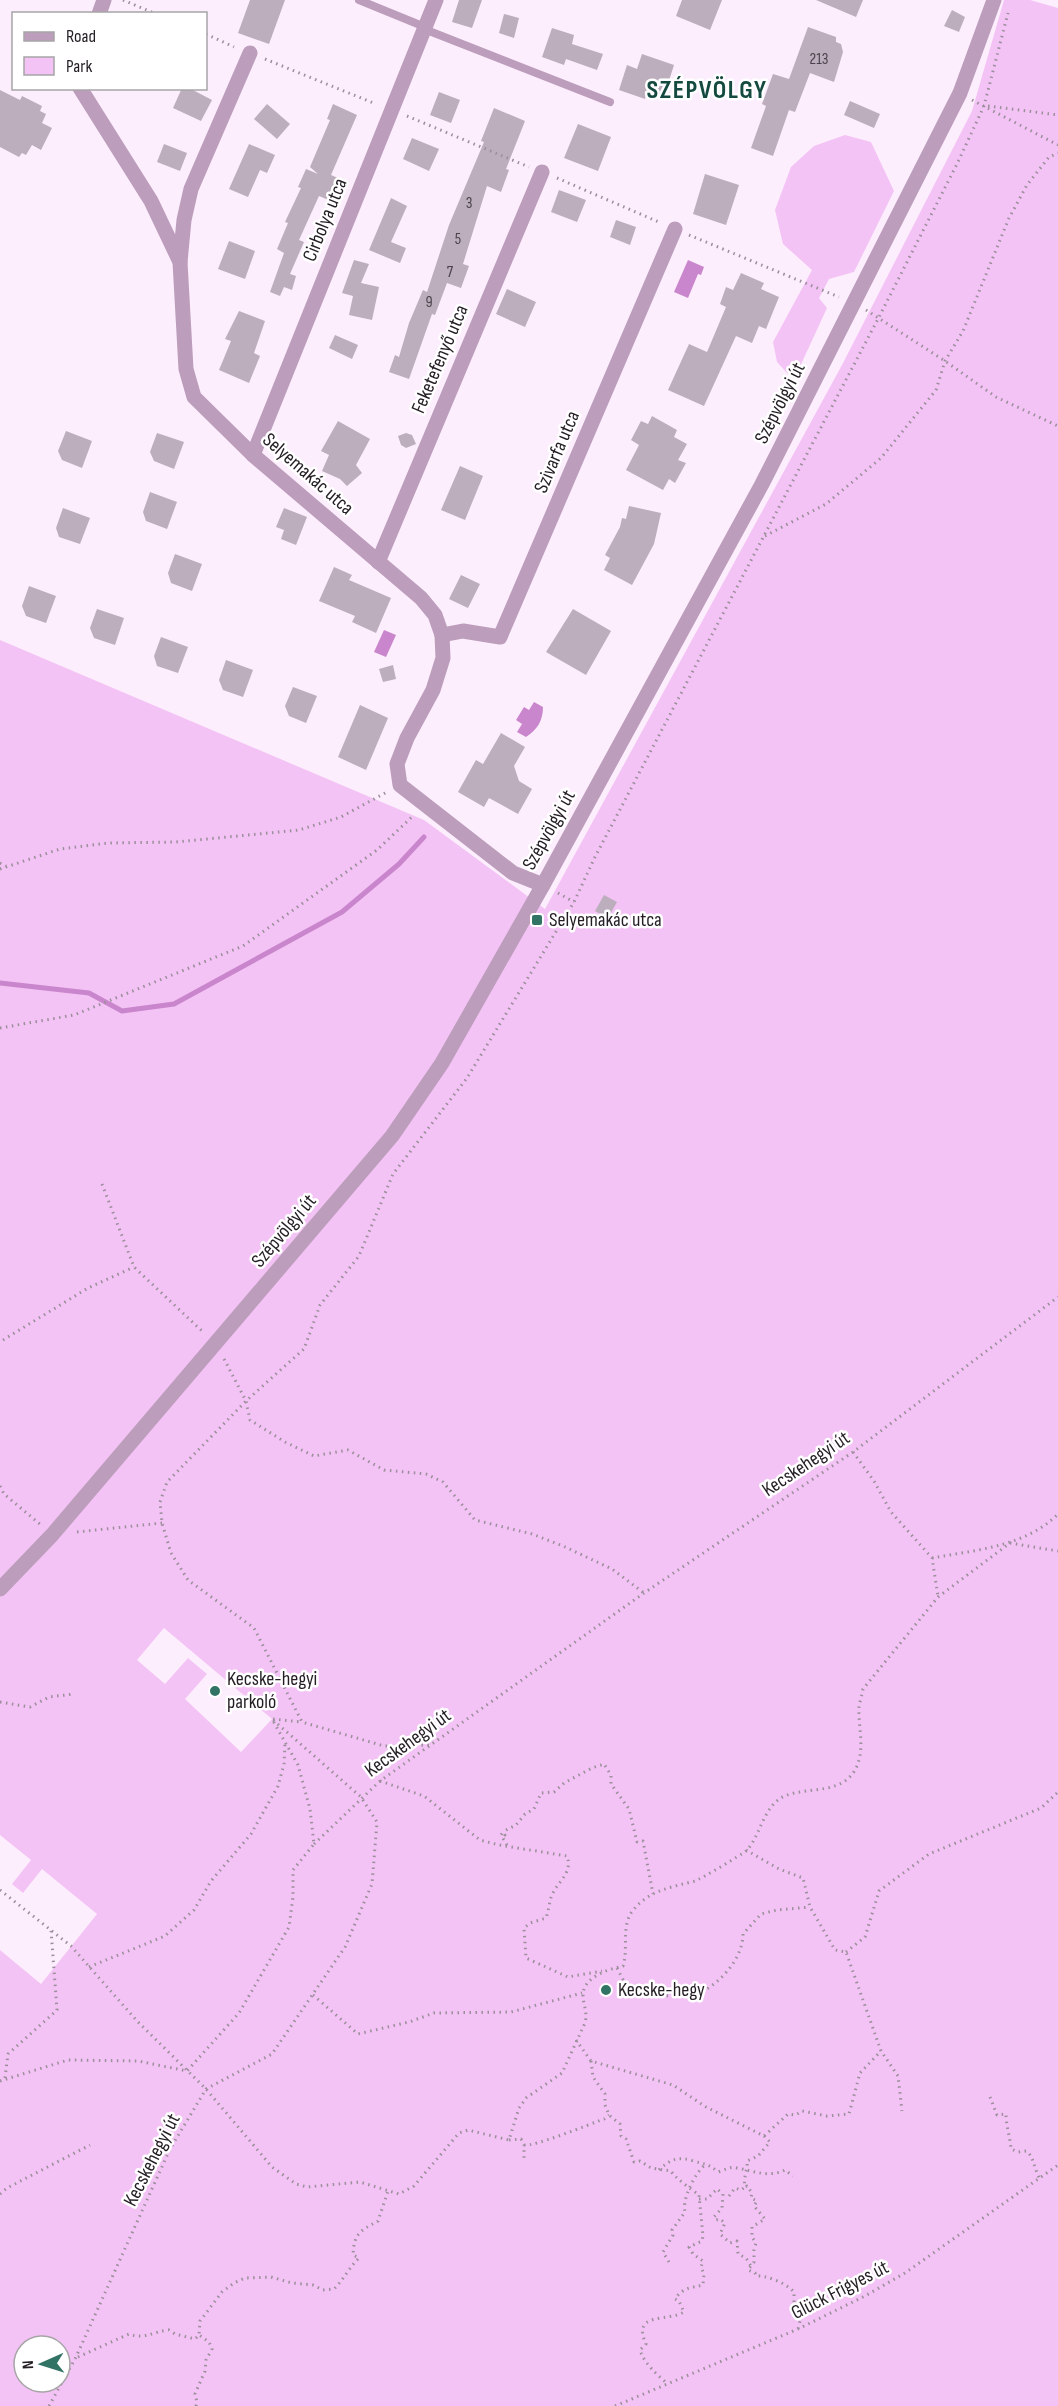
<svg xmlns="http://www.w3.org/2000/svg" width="1058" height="2406" font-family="'Sofia Sans Condensed',sans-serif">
	<rect width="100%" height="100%" fill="#fdeefd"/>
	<g fill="#f4c3f5" fill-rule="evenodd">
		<path d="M1004,0H1030L1058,8V2406H0V1950L41,1984L97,1914L42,1869L23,1893L12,1884L31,1860L0,1835V640L424,820L545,909L842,365L972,111ZM164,1628L272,1719L241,1752L185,1699L207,1674L188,1658L165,1684L137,1660ZM24,2346H60V2382H24Z"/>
		<polygon points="845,135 871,142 894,191 854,272 829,279 819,298 827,308 797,373 789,375 777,362 773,342 812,270 783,244 775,210 791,167 814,146"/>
	</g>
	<g fill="#ca86cc">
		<polygon points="688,260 704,267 701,275 698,274 688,298 674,292"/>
		<polygon points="384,630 396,635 386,657 374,652"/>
		<path d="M534,702L543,707C543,721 537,730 526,737L517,732L522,724L516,720L524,707L529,710Z"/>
	</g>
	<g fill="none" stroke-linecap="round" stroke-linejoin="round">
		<polyline stroke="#ca86cc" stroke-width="5" points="0,983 89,993 122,1011 174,1004 342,912 399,864 424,837"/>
	</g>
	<g fill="#bcaebd">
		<polygon points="250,0 285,0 269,44 238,33"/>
		<polygon points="459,0 482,0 472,28 452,22"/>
		<polygon points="682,0 722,0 710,30 676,16"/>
		<polygon points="816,0 863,0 856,17"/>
		<polygon points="952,10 965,17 959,32 944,26"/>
		<polygon points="504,14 519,18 514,38 499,33"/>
		<polygon points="808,27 836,37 836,42 841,44 843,52 834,82 810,73 795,112 789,110 773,156 751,148 766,106 762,104 773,74 789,79"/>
		<polygon points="552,28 574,35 572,44 603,54 597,70 566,59 564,65 542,57"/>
		<polygon points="642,54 674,65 664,96 647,90 645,99 619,90 627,65 637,69"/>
		<polygon points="182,88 189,88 212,100 201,121 173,108"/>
		<polygon points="0,90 20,100 22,96 42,106 40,111 46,114 42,123 52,128 41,150 32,145 26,155 22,153 19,157 0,147"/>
		<polygon points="439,92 460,100 451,123 430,115"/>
		<polygon points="850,101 880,114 874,128 844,115"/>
		<polygon points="267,104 290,124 277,139 254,119"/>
		<polygon points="333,104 357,115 331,175 340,179 331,201 319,196 299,240 304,242 290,274 296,276 292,290 284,287 280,296 270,292 284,253 277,249 288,223 285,222 301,188 298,187 306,169 318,174 310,167 330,120 327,119"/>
		<polygon points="494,108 525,121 506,169 509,170 501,192 487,186 463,264 469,266 461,288 447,283 435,315 432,314 409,379 389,372 395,355 399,357 409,323 423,290 427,292 449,225 484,142 481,141"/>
		<polygon points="578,124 611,137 598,171 564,158"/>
		<polygon points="412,138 439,149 429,171 403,159"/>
		<polygon points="164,144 187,153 180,171 157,162"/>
		<polygon points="249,144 275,155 267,173 260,170 248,197 229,189"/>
		<polygon points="705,174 739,185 726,225 693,214"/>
		<polygon points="559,190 586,200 577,222 551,212"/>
		<polygon points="391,198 407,206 391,242 406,248 400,263 369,250"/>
		<polygon points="616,220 636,227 630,245 610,237"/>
		<polygon points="229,241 255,251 245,279 218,269"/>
		<polygon points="354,260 369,264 361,283 379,287 372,320 349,315 353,296 342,293"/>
		<polygon points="741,273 764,283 761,289 779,297 766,329 759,326 752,343 736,336 704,406 668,390 689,344 707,352 726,307 720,304 726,287 733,290"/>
		<polygon points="507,289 536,302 525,327 496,314"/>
		<polygon points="239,311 265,321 254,353 260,356 249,383 219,370 231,341 225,339"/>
		<polygon points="335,335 358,345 352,359 329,348"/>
		<polygon points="652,416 677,430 674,437 687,444 678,460 686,463 675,483 669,479 663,490 626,470 639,445 631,440 641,421 648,424"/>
		<polygon points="338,421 370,439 356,465 362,473 347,486 340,479 322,471 329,455 321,451"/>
		<polygon points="66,431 92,441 82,468 62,460 58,451"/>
		<polygon points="157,433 184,442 174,469 154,461 150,452"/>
		<polygon points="406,433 412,435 416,444 406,448 401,445 398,436"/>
		<polygon points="460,466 483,476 465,520 441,510"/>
		<polygon points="150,492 177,502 167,529 146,521 143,512"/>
		<polygon points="629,506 661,513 654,544 632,585 604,570 610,558 605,555 620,527 622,518 626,519"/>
		<polygon points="63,508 90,518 80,544 59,537 56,528"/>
		<polygon points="284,508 307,517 296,545 281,539 284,530 276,527"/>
		<polygon points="175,554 202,564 192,591 171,583 168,573"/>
		<polygon points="334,567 352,575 349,580 391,598 376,633 352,622 355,616 319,601"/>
		<polygon points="461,575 480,584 468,608 449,599"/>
		<polygon points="29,586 56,596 46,623 26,616 22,606"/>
		<polygon points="97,609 124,618 115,645 94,638 90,628"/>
		<polygon points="573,609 611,631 586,675 546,652"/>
		<polygon points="161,637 188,647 178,673 157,666 154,656"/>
		<polygon points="226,660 253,670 243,697 223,690 219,680"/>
		<polygon points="393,665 396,679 383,682 379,669"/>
		<polygon points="293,687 317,696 306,723 289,716 285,706"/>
		<polygon points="360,705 388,718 366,770 338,757"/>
		<polygon points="501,733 525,747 514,766 519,781 532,789 518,814 489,798 484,807 458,792 476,760 483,764"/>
		<polygon points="604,895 617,902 608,918 595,911"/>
	</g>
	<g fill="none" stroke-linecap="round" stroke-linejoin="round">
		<g stroke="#9a8f9a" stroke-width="3" stroke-dasharray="1.5 4.5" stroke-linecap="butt">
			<polyline points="123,0 156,14"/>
			<polyline points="206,34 234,47"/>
			<polyline points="265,59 376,104"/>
			<polyline points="972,100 1058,145"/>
			<polyline points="988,106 1058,115"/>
			<polyline points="407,116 529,167"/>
			<polyline points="557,178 661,223"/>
			<polyline points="689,235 839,297"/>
			<polyline points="866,310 945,361 996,397 1058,426"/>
			<polyline points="765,536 826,504 881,458 936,390 945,361 963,331 1009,218 1027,185 1049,157 1058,153"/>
			<polyline points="0,863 6,866"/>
			<polyline points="0,869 60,849 109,843 176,842 299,830 341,817 387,792"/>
			<polyline points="558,893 574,902"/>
			<polyline points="0,1028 74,1015 243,946 377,850 414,815"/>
			<polyline points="102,1184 134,1267 203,1332"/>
			<polyline points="3,1340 88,1288 134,1267"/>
			<polyline points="224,1359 246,1401 250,1420 285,1442 314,1456 348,1450 384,1470 426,1474 443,1482 475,1520 532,1534 563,1546 612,1569 644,1593"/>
			<polyline points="853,1452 874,1481 891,1512 932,1558 938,1596"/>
			<polyline points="0,1486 4,1494 41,1525"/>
			<polyline points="77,1532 162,1523"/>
			<path d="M932,1558C975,1550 1025,1547 1058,1514"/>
			<polyline points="0,1702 30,1707 49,1697 74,1694"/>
			<polyline points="429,1745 384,1746 302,1722 254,1628 188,1580 171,1553 162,1523 160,1502 167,1482 246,1401 304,1349 320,1305 359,1256 393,1174 467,1078 574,902 595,857 879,317 957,164 984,106 1008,13"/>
			<path d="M380,1781L424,1796L480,1840L499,1845L567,1856C573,1873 558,1881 552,1895C549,1902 549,1910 546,1918L530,1923L524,1928L526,1958L568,1977L602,1971"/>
			<polyline points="314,1844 380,1781 644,1593 853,1452 1058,1297"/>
			<polyline points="507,1845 501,1835 503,1832 505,1835 506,1830 516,1825 525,1814 534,1809 541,1793 554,1792 564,1783 592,1768 604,1764 611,1775 611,1784 629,1809 637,1842 643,1841 653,1894"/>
			<polyline points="746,1850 779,1869 803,1878 810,1907 835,1950 846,1952 881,2051 898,2076 902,2111"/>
			<path d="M0,1890L71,1946L137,2021L206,2089L272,2167L296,2184L307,2187L360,2182L399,2194L414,2186L459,2133L468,2130L509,2140L519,2108L526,2098L562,2073L585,2023C588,2012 583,2005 583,1995C583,1977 609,1969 623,1966C629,1948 620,1925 634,1909C650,1890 672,1887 695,1881C701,1879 741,1855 746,1851C761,1836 763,1805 785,1796C808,1786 844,1796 857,1766C865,1747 858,1726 859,1707C860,1701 862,1695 863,1689L938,1597L1010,1543L1058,1551"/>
			<polyline points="846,1952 865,1937 879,1891 929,1854 1041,1808 1058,1792"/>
			<polyline points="89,1967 165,1936 194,1910 211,1881 251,1834 278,1786 284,1764 285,1744"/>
			<path d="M617,1968L629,1991L658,1987L659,1996C671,1995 690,1997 701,1992C722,1982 743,1957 743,1934L761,1914L777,1910L810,1907"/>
			<polyline points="313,1995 358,2034 409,2022 434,2013 511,2012 582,1993"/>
			<polyline points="576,2040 591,2061 673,2085 706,2107 764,2136 788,2114 796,2115 802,2111 827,2116 849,2114 860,2073 881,2051"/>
			<path d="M591,2061L593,2077L605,2094V2105L609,2115L620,2124L621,2136L626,2139L634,2162L640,2161L651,2168L671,2171C675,2178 691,2189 699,2195L703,2236L702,2241L689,2247L693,2254L703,2261L701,2267L704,2274L703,2285C691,2288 683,2287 675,2299L679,2301L684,2312C669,2322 631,2311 646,2344L640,2350C644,2363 657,2375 668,2384"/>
			<polyline points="5,2078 8,2054 57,2010 51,1930"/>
			<polyline points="0,2081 68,2060 138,2061 187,2071 239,2013 289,1927 293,1897 293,1870 314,1844 310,1809 298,1765 272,1719 302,1722"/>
			<path d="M990,2097L997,2115L1006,2114C1006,2126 1010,2136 1011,2149L1018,2152L1027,2151C1035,2160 1034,2169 1040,2179"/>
			<path d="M764,2136L770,2142L758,2156L747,2161C748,2169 743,2177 745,2187L747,2186L752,2193L751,2198L757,2201L754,2206L765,2219L752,2227V2237L756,2243L754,2250V2262L748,2270L755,2273L756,2276C766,2275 786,2283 794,2292V2304L802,2314L798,2329"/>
			<polyline points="509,2140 521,2139 524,2145 524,2158"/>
			<path d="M524,2145C534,2147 590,2124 604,2119L609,2115"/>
			<path d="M659,2170C670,2159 679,2156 693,2161C704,2164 709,2164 718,2172C725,2170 730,2166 737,2168C754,2171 768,2178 785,2170L793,2176"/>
			<polyline points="0,2194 7,2188 90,2145"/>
			<polyline points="729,2196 735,2188 741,2190 745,2187"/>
			<polyline points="699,2199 707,2199 717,2189 723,2194 722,2208 714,2217 716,2220 720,2219 725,2223 720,2234 730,2243 737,2241 738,2254 746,2258 751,2266"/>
			<path d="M669,2262L663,2252L673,2235L672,2230L685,2212C682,2199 694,2174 706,2164"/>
			<path d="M78,2357L129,2334C145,2340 154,2331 169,2330L175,2334L195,2339L199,2335L200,2321L222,2292L234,2283L245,2278L271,2277L292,2283L313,2285L323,2290L334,2289C344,2279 349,2268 359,2258L353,2255C354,2233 360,2231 378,2221L388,2191"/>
			<polyline points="49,2406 76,2357 170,2149 206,2089 272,2054 345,1947 372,1884 377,1822 361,1797 272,1719"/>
			<polyline points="196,2406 197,2402 195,2394 205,2371 206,2360 212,2349 209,2342 199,2335"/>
			<polyline points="615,2406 798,2329 865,2296 905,2273 1058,2165"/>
		</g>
		<g stroke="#bc9dbc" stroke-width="8">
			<polyline points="359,0 425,27"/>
			<polyline points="424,29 610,102"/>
		</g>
		<g stroke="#bc9dbc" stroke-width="15">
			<polyline points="99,14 104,0"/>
			<polyline points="80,88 151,201 180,262 186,369 194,397 253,455 421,598 435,615 442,635 443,658 433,690 407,738 397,764 400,785 513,873 543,885"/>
			<polyline points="180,262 184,220 191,189 250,53"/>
			<polyline points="253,455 436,0"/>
			<polyline points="378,562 542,172"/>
			<polyline points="442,635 463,631 500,637 675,229"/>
			<polyline points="0,1589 52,1535 392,1136 442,1063 543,885 762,484 960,93 994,0"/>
		</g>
	</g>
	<g fill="#317364" stroke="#fff" stroke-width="2">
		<rect x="531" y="914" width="12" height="12" rx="3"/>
		<circle cx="215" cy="1691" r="6"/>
		<circle cx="606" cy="1990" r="6"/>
	</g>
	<g text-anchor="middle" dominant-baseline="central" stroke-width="5" stroke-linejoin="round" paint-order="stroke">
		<g font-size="16" fill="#4a424a">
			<text x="819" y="59">213</text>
			<text x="469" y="203">3</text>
			<text x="458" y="239">5</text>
			<text x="450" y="272">7</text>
			<text x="429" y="302">9</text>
		</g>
		<g font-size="20" fill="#241e24" stroke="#fff">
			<text transform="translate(325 220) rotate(-68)">Cirbolya utca</text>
			<text transform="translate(440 359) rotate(-67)">Feketefenyő utca</text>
			<text transform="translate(780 403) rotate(-63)">Szépvölgyi út</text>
			<text transform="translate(557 452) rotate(-67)">Szivarfa utca</text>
			<text transform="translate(308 474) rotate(41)">Selyemakác utca</text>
			<text transform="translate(549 830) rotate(-61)">Szépvölgyi út</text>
			<text transform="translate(284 1231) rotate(-50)">Szépvölgyi út</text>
			<text transform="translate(806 1464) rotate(-34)">Kecskehegyi út</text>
			<text transform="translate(408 1743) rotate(-36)">Kecskehegyi út</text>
			<text transform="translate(152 2160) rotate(-63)">Kecskehegyi út</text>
			<text transform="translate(840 2290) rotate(-27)">Glück Frigyes út</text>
		</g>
		<g font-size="20" fill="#241e24" stroke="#fff" text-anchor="start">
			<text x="549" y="920">Selyemakác utca</text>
			<text x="227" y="1679">Kecske-hegyi<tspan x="227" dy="23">parkoló</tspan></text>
			<text x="618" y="1990">Kecske-hegy</text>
		</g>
		<g font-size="26" font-weight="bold" letter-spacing="1.5" fill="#144a3f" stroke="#fff">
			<text x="707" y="90">SZÉPVÖLGY</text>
		</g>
	</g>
	<rect x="12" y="12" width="195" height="78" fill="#ffffff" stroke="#a7a5a7" stroke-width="1.5"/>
	<rect x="24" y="32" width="30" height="9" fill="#bc9dbc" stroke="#a7a5a7" stroke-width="1.5"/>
	<text x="66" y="42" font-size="18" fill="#241e24">Road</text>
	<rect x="24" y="57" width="30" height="18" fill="#f4c3f5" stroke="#a7a5a7" stroke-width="1.5"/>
	<text x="66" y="72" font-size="18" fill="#241e24">Park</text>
	<g transform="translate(42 2364) rotate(267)"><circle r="28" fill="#ffffff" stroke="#a7a5a7" stroke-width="1.5"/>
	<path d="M0-4.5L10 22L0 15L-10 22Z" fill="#317364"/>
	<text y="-9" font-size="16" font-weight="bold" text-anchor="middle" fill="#241e24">N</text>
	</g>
</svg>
